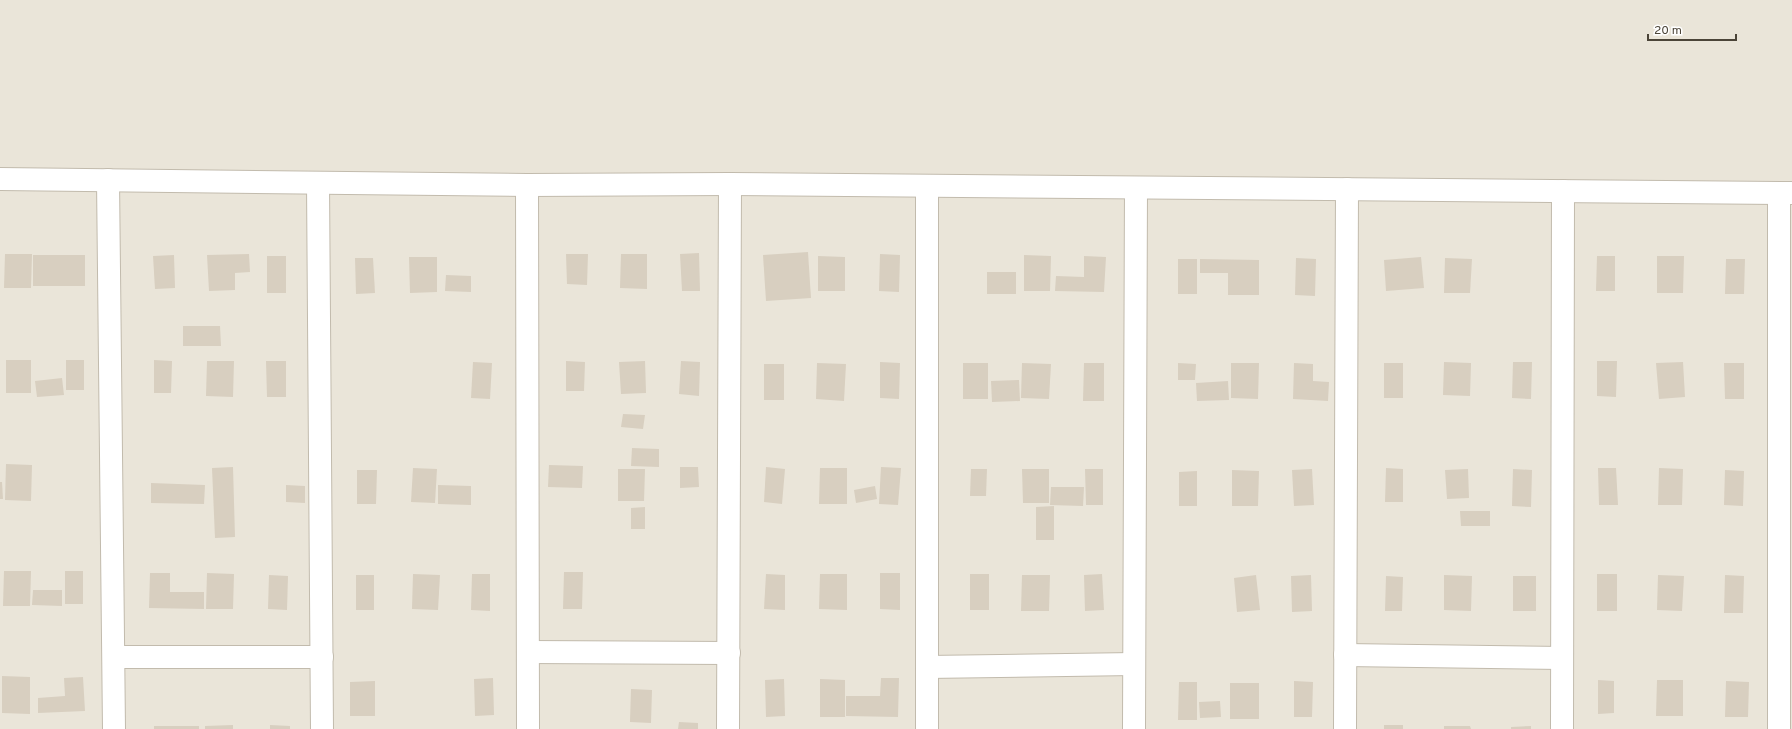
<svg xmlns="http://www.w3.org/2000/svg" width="1792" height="729" font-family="Overpass,sans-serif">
	<rect width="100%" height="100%" fill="#f6f3eb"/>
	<rect fill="#eae5d9" x="0" y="0" width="1792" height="729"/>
	<g fill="#d8cfc0">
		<polygon points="808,252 811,298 766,301 763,255"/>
		<polygon points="699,253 700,291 682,291 680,254"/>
		<polygon points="5,254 32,254 31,288 4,288"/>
		<polygon points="249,254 250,272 235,273 235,290 209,291 207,255"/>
		<polygon points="566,254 588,254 587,285 567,284"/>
		<polygon points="621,254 647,254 647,289 620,288"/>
		<polygon points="880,254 900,255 899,292 879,291"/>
		<rect x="33" y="255" width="52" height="31"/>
		<polygon points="174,255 175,288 155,289 153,256"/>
		<polygon points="1024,255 1051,256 1050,291 1024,291"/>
		<rect x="267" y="256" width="19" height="37"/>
		<polygon points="818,256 845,257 845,291 818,291"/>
		<polygon points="1084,256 1106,257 1104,292 1055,291 1056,276 1084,277"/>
		<polygon points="1597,256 1615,256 1615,291 1596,291"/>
		<polygon points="1657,256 1684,256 1683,293 1657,293"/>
		<polygon points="409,257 437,257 437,292 410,293"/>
		<polygon points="1421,257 1424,288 1386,291 1384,260"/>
		<polygon points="355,258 373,258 375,293 356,294"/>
		<polygon points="1296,258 1316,259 1315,296 1295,295"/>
		<polygon points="1445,258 1472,259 1470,293 1444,293"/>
		<rect x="1178" y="259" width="19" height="35"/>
		<polygon points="1200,259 1259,260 1259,295 1228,295 1228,273 1200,273"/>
		<polygon points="1726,259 1745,259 1744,294 1725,294"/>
		<rect x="987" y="272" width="29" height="22"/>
		<polygon points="446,275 471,276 471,292 445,291"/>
		<polygon points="183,326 220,326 221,346 183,346"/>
		<rect x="6" y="360" width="25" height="33"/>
		<rect x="66" y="360" width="18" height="30"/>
		<polygon points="154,360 172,361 171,393 154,393"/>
		<polygon points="207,361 234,361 233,397 206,396"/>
		<polygon points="266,361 286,361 286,397 267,397"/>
		<polygon points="566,361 585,362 584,391 566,391"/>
		<polygon points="645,361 646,393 621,394 619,362"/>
		<polygon points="681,361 700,362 699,396 679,394"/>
		<polygon points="1597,361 1617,361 1616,397 1597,396"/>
		<polygon points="473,362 492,363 490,399 471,398"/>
		<polygon points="880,362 900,363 899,399 880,398"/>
		<polygon points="1444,362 1471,363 1470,396 1443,395"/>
		<polygon points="1513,362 1532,362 1531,399 1512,398"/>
		<polygon points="1683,362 1685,397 1659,399 1656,363"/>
		<polygon points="817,363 846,364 844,401 816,399"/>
		<rect x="963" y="363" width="25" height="36"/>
		<polygon points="1022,363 1051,364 1049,399 1021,398"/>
		<polygon points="1084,363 1104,363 1104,401 1083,401"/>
		<polygon points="1178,363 1196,364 1195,380 1178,380"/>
		<polygon points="1231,363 1259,363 1258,399 1231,398"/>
		<polygon points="1294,363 1313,364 1313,381 1329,382 1328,401 1293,399"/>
		<rect x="1384" y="363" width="19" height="35"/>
		<polygon points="1724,363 1744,363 1744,399 1725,399"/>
		<rect x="764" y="364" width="20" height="36"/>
		<polygon points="62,378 64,395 37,397 35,381"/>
		<polygon points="1019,380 1020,401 992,402 991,381"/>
		<polygon points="1228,381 1229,400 1197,401 1196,383"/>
		<polygon points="623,414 645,415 643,429 621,427"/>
		<polygon points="632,448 659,449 659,467 631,466"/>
		<polygon points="6,464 32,465 31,501 5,500"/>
		<polygon points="549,465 583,466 582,488 548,487"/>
		<polygon points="233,467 235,537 215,538 212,468"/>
		<polygon points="680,467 698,467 699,487 680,488"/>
		<polygon points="766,467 785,469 782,504 764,502"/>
		<polygon points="881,467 901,468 898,505 879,504"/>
		<polygon points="413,468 437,469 435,503 411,502"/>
		<polygon points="820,468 847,468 847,504 819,504"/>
		<polygon points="1386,468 1403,469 1403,502 1385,502"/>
		<polygon points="1598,468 1616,468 1618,505 1599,505"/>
		<polygon points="1659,468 1683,469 1682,505 1658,505"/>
		<polygon points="618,469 645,469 644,501 618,501"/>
		<polygon points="971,469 987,469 986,496 970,496"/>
		<polygon points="1022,469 1049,469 1049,503 1023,503"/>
		<polygon points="1085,469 1103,469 1103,505 1086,505"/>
		<polygon points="1312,469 1314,505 1294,506 1292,470"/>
		<polygon points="1468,469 1469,498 1447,499 1445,470"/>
		<polygon points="1513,469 1532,470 1531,507 1512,506"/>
		<polygon points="357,470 377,470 376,504 357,504"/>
		<polygon points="1232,470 1259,471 1258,506 1232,506"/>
		<polygon points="1725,470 1744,471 1743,506 1724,505"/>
		<polygon points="1197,471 1197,506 1179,506 1179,472"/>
		<polygon points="0,482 2,482 3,499 0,499"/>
		<polygon points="151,483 205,485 204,504 151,503"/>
		<polygon points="286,485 305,486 305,503 286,502"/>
		<polygon points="438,485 471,486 471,505 438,504"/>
		<polygon points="875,486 877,499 856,503 854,490"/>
		<polygon points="1051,487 1084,487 1083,506 1050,505"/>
		<polygon points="1054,506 1054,540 1036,540 1036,507"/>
		<polygon points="645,507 645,529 631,529 631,508"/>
		<polygon points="1460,511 1490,511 1490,526 1461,526"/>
		<polygon points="4,571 31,571 30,606 3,606"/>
		<rect x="65" y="571" width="18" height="33"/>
		<polygon points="564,572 583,572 582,609 563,609"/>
		<polygon points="150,573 170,573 170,592 204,592 204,609 149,608"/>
		<polygon points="207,573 234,574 233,609 206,609"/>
		<polygon points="880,573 900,573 900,610 880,609"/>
		<polygon points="413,574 440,575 438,610 412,609"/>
		<polygon points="472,574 490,574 490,611 471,610"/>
		<polygon points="766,574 785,575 785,610 764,609"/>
		<polygon points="820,574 847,574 847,610 819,609"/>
		<rect x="970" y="574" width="19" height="36"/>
		<polygon points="1102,574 1104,610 1085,611 1084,575"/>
		<rect x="1597" y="574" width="20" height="37"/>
		<polygon points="269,575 288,576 287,610 268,609"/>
		<rect x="356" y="575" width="18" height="35"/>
		<polygon points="1022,575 1050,575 1049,611 1021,611"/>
		<polygon points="1256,575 1260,610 1237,612 1234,578"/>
		<polygon points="1311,575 1312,611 1292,612 1291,576"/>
		<polygon points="1444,575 1472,576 1471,611 1444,610"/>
		<polygon points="1658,575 1684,576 1682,611 1657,610"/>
		<polygon points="1725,575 1744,576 1743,613 1724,613"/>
		<polygon points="1386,576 1403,577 1402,611 1385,611"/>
		<rect x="1513" y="576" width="23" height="35"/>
		<polygon points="33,590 62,590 62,606 32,605"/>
		<polygon points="2,676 30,677 30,714 2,713"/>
		<polygon points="83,677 85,711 38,713 38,698 65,696 64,678"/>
		<polygon points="493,678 494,715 475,716 474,679"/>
		<polygon points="881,678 899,678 898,717 846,716 846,696 880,696"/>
		<polygon points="784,679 785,716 766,717 765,680"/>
		<polygon points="820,679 845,680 845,717 820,717"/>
		<polygon points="1598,680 1614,681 1614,713 1598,714"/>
		<polygon points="1657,680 1683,680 1683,716 1656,716"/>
		<polygon points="375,681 375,716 350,716 350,682"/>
		<polygon points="1294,681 1313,682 1312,717 1294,717"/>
		<polygon points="1726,681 1749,682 1748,717 1725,717"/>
		<polygon points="1179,682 1197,682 1197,720 1178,720"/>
		<rect x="1230" y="683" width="29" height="36"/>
		<polygon points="631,689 652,690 651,723 630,722"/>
		<polygon points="1220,701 1221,717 1200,718 1199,702"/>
		<polygon points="679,722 698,723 698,729 678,729"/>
		<polygon points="233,725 233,729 205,729 205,726"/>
		<polygon points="270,725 290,726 290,729 270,729"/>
		<rect x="1384" y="725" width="19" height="4"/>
		<rect x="154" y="726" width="45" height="3"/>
		<polygon points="1444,726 1470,726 1471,729 1444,729"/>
		<polygon points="1531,726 1531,729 1511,729 1511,727"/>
	</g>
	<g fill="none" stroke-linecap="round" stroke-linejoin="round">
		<g stroke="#c2bbad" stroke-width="24">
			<g id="minor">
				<polyline points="0,179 527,185 730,184 1792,193"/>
				<polyline points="108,180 114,729"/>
				<polyline points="318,183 322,729"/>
				<polyline points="527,185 528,729"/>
				<polyline points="927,186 927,729"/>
				<polyline points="1779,193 1779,729"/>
				<polyline points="528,652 729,653"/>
				<polyline points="1345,655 1562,658"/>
				<polyline points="114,657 322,657"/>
				<polyline points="927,667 1134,664"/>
				<polyline points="728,729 730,184"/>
				<polyline points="1134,729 1136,188"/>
				<polyline points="1345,729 1347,189"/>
				<polyline points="1562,729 1563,191"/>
			</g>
		</g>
		<use href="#minor" stroke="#fff" stroke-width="22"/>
	</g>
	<path d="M1648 34v6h88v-6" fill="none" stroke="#4b4438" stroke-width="2"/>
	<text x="1654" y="34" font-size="12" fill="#4b4438" stroke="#ffffff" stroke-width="3" paint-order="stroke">20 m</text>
</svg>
